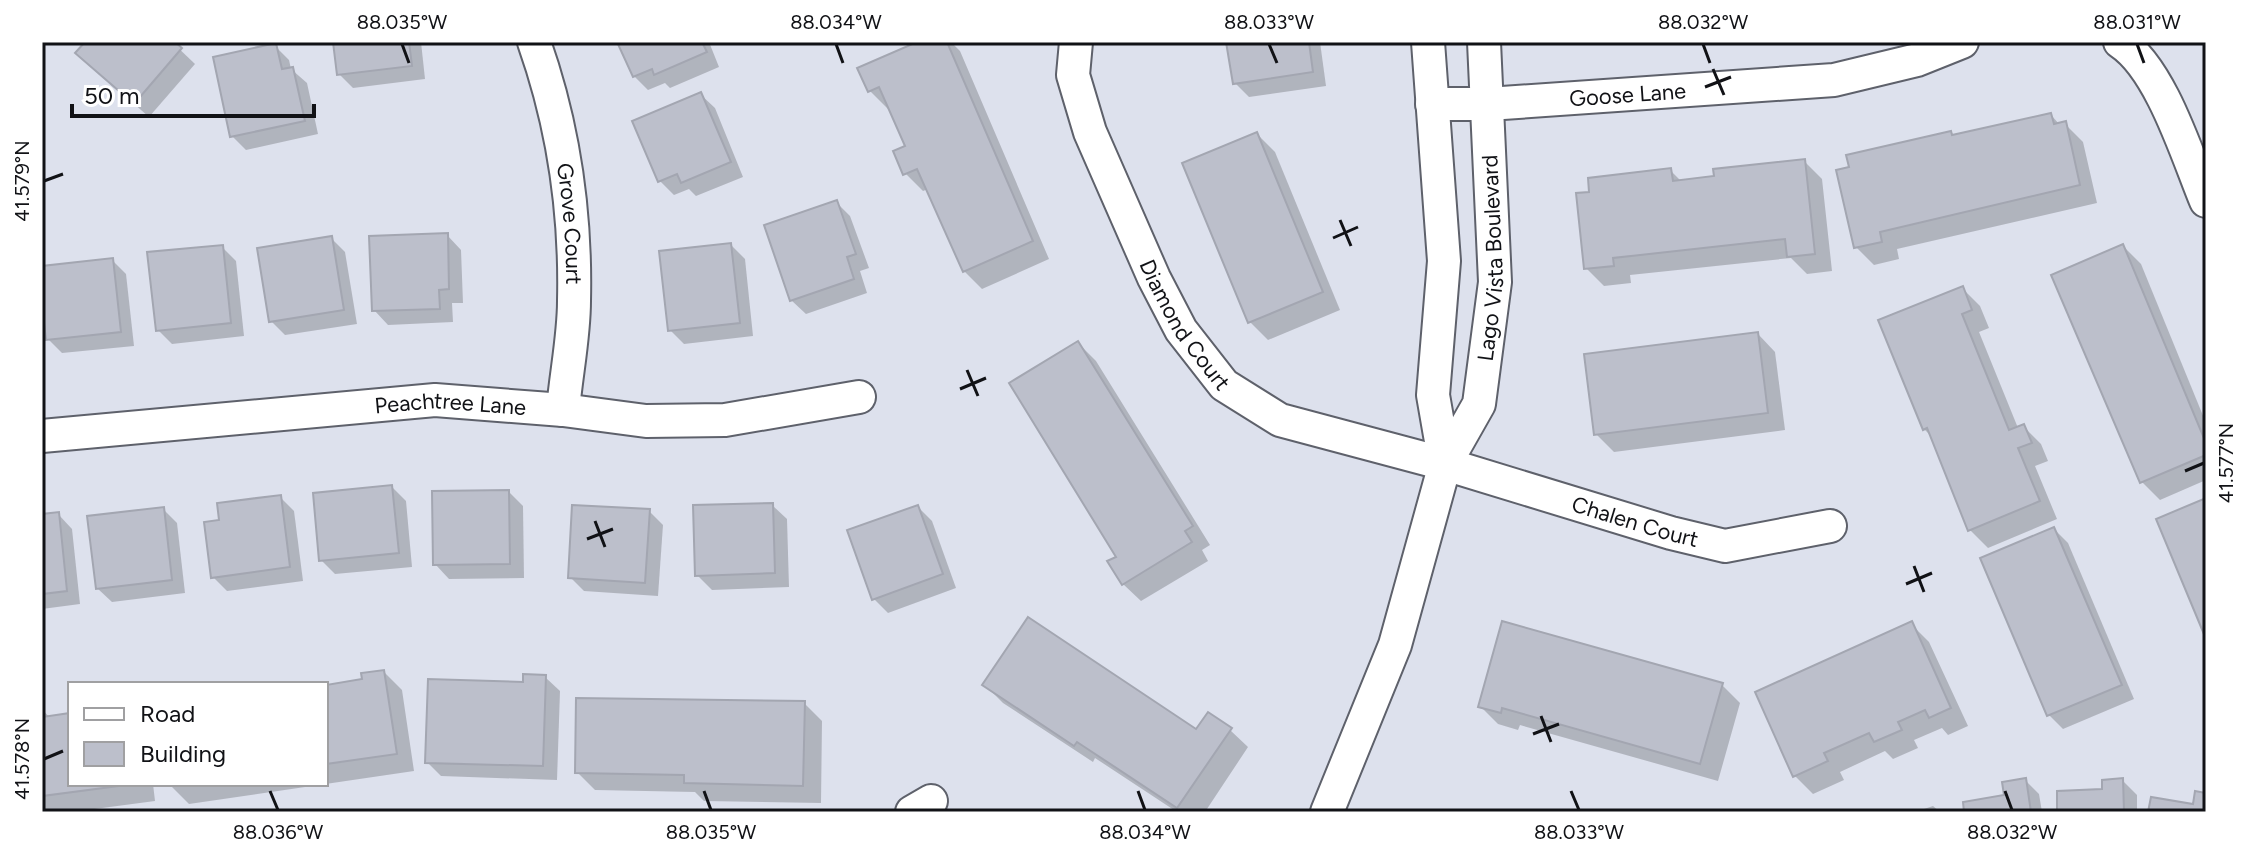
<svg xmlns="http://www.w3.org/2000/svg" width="2248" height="854" font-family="Figtree,sans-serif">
	<rect width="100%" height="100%" fill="#dde1ed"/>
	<g fill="#0003">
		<polygon points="88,42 172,42 195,64 149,117 92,67"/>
		<polygon points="335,42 421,42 425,79 353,88 339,74"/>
		<polygon points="620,42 709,42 719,67 670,88 665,83 648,90 634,76"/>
		<polygon points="922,42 951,42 960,51 1049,259 982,289 964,271 928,189 923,191 905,173 908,147 890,107 888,109 870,91"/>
		<polygon points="1228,42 1320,42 1326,86 1249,97 1235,83"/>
		<polygon points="275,46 289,60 291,69 307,83 318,134 246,150 232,136"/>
		<polygon points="700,94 715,108 743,177 696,196 689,189 674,195 660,181 635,122"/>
		<polygon points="2051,115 2060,125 2065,124 2083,142 2097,203 1897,249 1899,259 1874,265 1856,247 1954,137"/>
		<polygon points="1257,134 1275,152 1340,310 1268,340 1250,322"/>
		<polygon points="1804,161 1822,179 1832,271 1807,274 1791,258 1630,275 1631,283 1604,286 1586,268 1591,193 1670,170 1682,182"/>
		<polygon points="836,202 850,216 869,268 860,271 867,293 806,314 791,300"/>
		<polygon points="447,235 461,250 463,303 452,303 453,322 388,325 374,310"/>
		<polygon points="331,238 345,252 357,324 285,335 271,321"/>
		<polygon points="731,245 745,259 753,336 684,344 670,330"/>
		<polygon points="2123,246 2141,264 2206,423 2206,480 2160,500 2142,482"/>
		<polygon points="222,247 236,261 244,336 172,344 158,330"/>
		<polygon points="112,260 126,274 134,346 62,353 48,339 42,268"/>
		<polygon points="1962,288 1980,306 1989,328 1979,332 2018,428 2023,426 2041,444 2048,461 2035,466 2057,519 1988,548 1970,530 1932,437 1924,429"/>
		<polygon points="1758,334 1775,352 1785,430 1614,452 1596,434"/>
		<polygon points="1078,343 1096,361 1210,545 1202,550 1208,561 1141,601 1123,584"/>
		<polygon points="392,487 406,501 412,567 335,574 321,560"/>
		<polygon points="509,492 523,506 524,578 449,579 435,564"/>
		<polygon points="280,497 294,511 303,581 227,591 213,577"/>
		<polygon points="772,505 787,519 789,587 712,590 697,575"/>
		<polygon points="918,507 932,521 956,588 888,613 874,599"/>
		<polygon points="163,509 177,523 185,593 112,602 97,588"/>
		<polygon points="649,511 663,525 658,596 584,591 570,577"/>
		<polygon points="58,514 72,529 80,604 42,609 42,516"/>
		<polygon points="2054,529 2068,543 2134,699 2063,729 2049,715"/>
		<polygon points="1911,624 1929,642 1968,726 1948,735 1942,728 1914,740 1918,748 1893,759 1885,751 1840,772 1844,780 1813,794 1795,776"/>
		<polygon points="384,672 402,690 414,771 189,804 171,786 170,784 326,784 326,687 364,681"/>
		<polygon points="545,677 560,691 557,780 441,776 427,762"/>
		<polygon points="985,685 1197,732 1230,730 1248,747 1205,812 1177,812 1095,758 1093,762 1003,703"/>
		<polygon points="1722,685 1740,703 1718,781 1520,725 1518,730 1498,724 1480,706"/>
		<polygon points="804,703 822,721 821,803 704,801 695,792 595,790 577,772"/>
		<polygon points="42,709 50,718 70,715 70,784 153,784 155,801 72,812 42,812"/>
		<polygon points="2025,780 2039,794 2042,812 1966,812 2007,797"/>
		<polygon points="2122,780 2137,795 2137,812 2059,812"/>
		<polygon points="1933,806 1940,812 1915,812"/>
	</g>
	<g fill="#bcbfcb" stroke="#a3a6b1" stroke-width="2">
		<polygon points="85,42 175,42 182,48 134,104 75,53"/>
		<polygon points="333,42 409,42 412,66 337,75"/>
		<polygon points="617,42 702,42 707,52 654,75 652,69 633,77"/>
		<polygon points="917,42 947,42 1033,241 963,272 917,169 903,175 893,151 905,146 879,87 868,92 857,68"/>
		<polygon points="1226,42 1309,42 1313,72 1233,84"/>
		<polygon points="276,43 282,69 293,67 305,121 230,137 213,57"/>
		<polygon points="701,92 731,162 681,183 677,174 658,182 632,121"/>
		<polygon points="2051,113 2054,124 2066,121 2080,185 1880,232 1882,242 1854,248 1836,170 1849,167 1846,155 1951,131 1952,135"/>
		<polygon points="1257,132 1323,292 1248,323 1182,163"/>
		<polygon points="1805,159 1815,254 1787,257 1785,239 1613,258 1614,266 1584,269 1576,193 1589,192 1588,178 1671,168 1673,181 1714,176 1713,169"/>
		<polygon points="837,200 856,254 847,257 854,279 790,301 764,225"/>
		<polygon points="448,233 449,289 439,290 440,309 372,311 369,236"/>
		<polygon points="332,236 344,310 269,322 257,248"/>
		<polygon points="731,243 740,323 668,331 659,251"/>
		<polygon points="2123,244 2206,443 2206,455 2140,483 2051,275"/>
		<polygon points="223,245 231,323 156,331 147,252"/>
		<polygon points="113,258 121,332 46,340 42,305 42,266"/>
		<polygon points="1963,286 1972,310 1962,314 2009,430 2024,424 2032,443 2018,448 2040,501 1968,531 1927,428 1923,430 1878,320"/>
		<polygon points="1758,332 1768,413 1594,435 1584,354"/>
		<polygon points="1078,341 1193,526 1185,531 1192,542 1122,585 1107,561 1116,557 1009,383"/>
		<polygon points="392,485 399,553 319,561 313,493"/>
		<polygon points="509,490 510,564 433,565 432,491"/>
		<polygon points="281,495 290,567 211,578 204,522 219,520 217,503"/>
		<polygon points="2206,498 2206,639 2156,519"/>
		<polygon points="773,503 775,573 695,576 693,505"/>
		<polygon points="572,505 650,509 645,583 568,578"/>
		<polygon points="918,505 943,574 872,600 847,530"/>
		<polygon points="164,507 172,580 96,589 87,516"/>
		<polygon points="59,512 67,591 42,594 42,514"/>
		<polygon points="2054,527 2122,685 2047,716 1980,558"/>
		<polygon points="1028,617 1196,729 1208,712 1232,728 1177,808 1077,742 1074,746 982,685"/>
		<polygon points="1502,621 1723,683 1700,764 1502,708 1501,713 1478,707"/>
		<polygon points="1912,621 1951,708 1929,718 1925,710 1898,722 1902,730 1874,742 1869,733 1824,753 1828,761 1793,777 1755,692"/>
		<polygon points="384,670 397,754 326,764 326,685 362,679 361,673"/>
		<polygon points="523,674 546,675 543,766 425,763 428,679 523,682"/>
		<polygon points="576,698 805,701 803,786 684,783 684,775 575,773"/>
		<polygon points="70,713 70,784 134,784 42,796 42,717"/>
		<polygon points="2026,778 2031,812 1964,812 1963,802 2004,795 2002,782"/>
		<polygon points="2123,778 2124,812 2057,812 2057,791 2102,789 2102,780"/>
		<polygon points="2195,791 2206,793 2206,812 2148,812 2151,797 2193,804"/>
	</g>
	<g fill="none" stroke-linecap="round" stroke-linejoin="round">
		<g stroke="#5e616b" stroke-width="36">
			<g id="street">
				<path id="s1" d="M534,42C563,124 576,214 574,301C574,337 566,374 563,410"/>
				<path id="s2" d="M1076,42L1073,75L1090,132L1154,278L1181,330L1224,385L1280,420L1445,464L1671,533L1725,546L1830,526"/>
				<polyline points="1428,42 1444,261 1433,395 1445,464"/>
				<path d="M2120,42C2161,69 2187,155 2206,201"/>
				<path id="s3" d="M1432,104H1488L1834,80L1917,60L1962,42"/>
				<path id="s4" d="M42,436L435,400L563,410L646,421L725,420L859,397"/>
				<polyline points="912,812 931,801"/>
				<path id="s5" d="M1327,812L1395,645L1445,464L1479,404L1495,282L1484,42"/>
			</g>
		</g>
		<use href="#street" stroke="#fff" stroke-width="32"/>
	</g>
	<path fill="none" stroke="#111216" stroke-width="3" d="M402,44L409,63M836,44L843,63M1269,44L1277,63M1703,44L1710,63M2137,44L2144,63M1713,69L1724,95M1705,87L1731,77M44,181L63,174M1340,220L1351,246M1333,238L1358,227M967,370L978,396M960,389L986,378M2185,471L2204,463M595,521L605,547M587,539L613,529M1914,566L1924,592M1906,584L1932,573M1541,716L1551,742M1533,734L1559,724M44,759L63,751M270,791L278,810M704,791L711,810M1138,791L1145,810M1571,791L1579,810M2005,791L2012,810"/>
	<g text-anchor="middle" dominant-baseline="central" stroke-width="6" stroke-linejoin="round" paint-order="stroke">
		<g font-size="22" fill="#111216" stroke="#fff">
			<text stroke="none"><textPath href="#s3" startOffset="196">Goose Lane</textPath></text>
			<text stroke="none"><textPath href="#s1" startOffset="186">Grove Court</textPath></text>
			<text stroke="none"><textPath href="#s5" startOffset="584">Lago Vista Boulevard</textPath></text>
			<text stroke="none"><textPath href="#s2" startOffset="308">Diamond Court</textPath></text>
			<text stroke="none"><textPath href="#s4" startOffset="410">Peachtree Lane</textPath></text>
			<text stroke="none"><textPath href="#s2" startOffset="816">Chalen Court</textPath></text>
		</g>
	</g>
	<rect width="2248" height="854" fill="none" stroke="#ffffff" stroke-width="88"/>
	<rect x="68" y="682" width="260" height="104" fill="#ffffff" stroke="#a0a0a2" stroke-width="2"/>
	<rect x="84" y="708" width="40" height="12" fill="#ffffff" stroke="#a0a0a2" stroke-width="2"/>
	<text x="140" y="722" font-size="24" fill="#111216">Road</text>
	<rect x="84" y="742" width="40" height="24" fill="#bcbfcb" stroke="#a0a0a2" stroke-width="2"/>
	<text x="140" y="762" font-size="24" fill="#111216">Building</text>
	<path d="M72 104v12h242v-12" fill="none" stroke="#111216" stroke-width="4"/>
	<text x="84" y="104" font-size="24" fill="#111216" stroke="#ffffff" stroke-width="6" paint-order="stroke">50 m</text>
	<rect x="44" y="44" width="2160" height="766" fill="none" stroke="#111216" stroke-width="3"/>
	<g font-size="20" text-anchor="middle" fill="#111216">
		<text x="402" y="29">88.035°W</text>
		<text x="836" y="29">88.034°W</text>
		<text x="1269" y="29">88.033°W</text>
		<text x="1703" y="29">88.032°W</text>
		<text x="2137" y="29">88.031°W</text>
		<text transform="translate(22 181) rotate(-90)" y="7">41.579°N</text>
		<text transform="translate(2226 463) rotate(-90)" y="7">41.577°N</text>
		<text transform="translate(22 759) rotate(-90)" y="7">41.578°N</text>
		<text x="278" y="839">88.036°W</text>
		<text x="711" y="839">88.035°W</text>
		<text x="1145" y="839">88.034°W</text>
		<text x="1579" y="839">88.033°W</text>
		<text x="2012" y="839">88.032°W</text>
	</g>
</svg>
